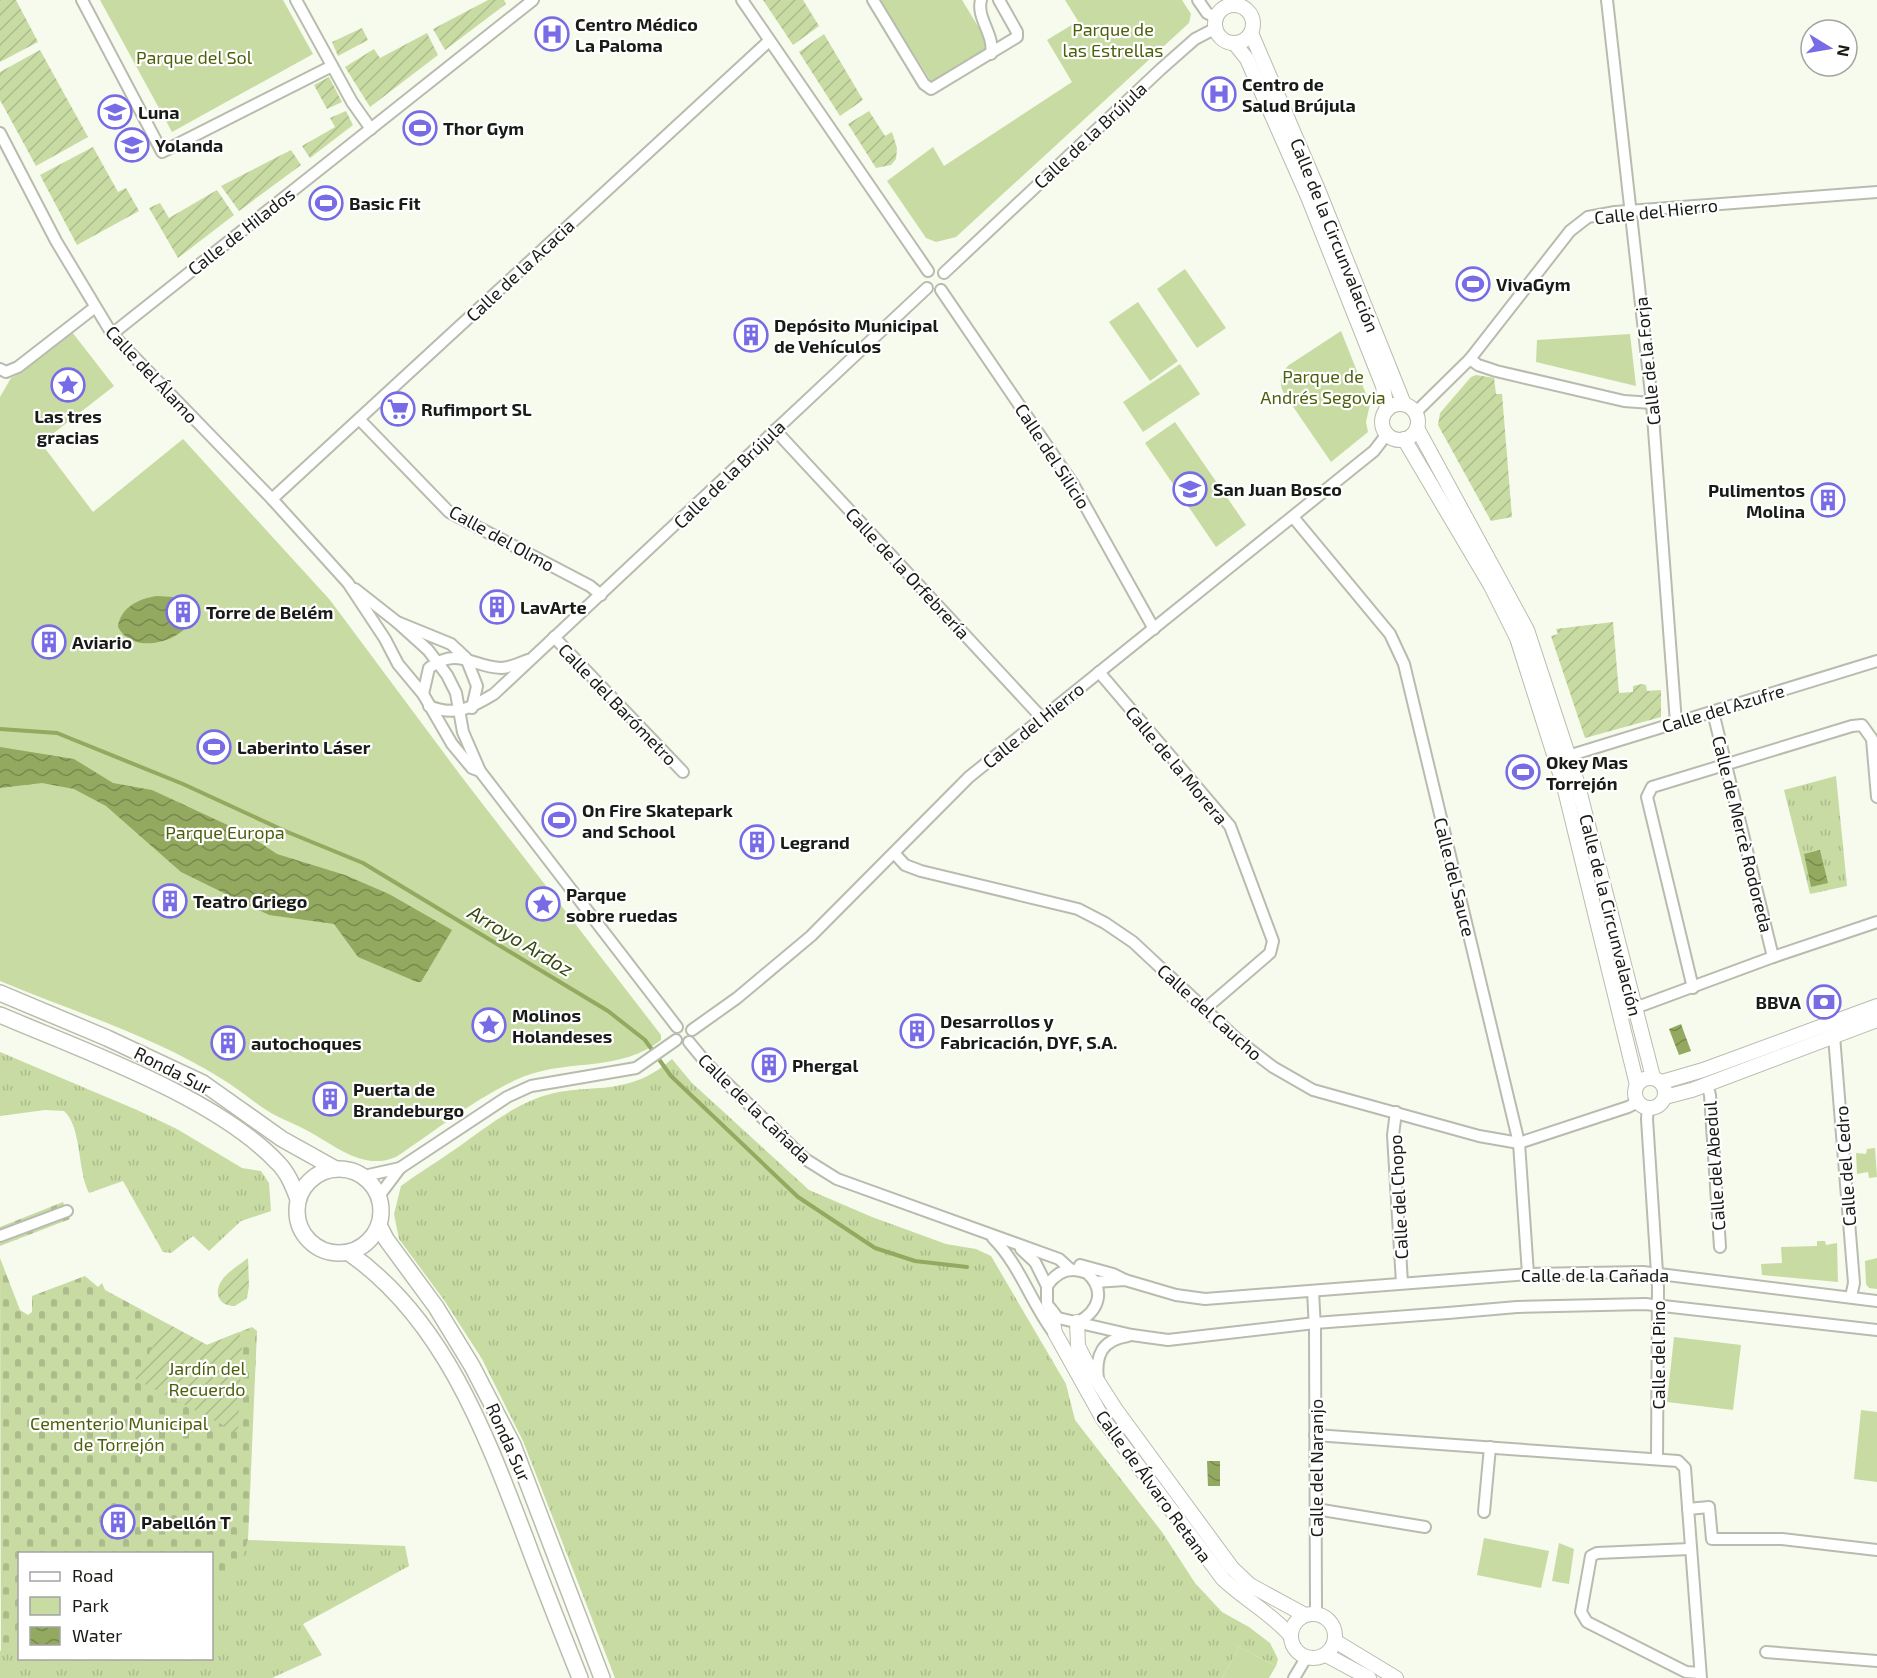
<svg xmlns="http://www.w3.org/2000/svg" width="1877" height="1678" font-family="'Exo 2',sans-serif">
	<defs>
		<pattern id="grass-tufts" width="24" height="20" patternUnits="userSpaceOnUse" patternTransform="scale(1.5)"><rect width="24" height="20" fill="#c8dba2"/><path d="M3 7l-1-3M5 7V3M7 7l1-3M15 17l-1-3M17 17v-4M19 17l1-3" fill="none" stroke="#abbb8b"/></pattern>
		<pattern id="cemetery-stones" width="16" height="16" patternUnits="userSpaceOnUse" patternTransform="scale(1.5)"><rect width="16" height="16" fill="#c8dba2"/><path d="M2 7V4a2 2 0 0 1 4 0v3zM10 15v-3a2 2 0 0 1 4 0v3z" fill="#abbb8b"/></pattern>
		<pattern id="garden-furrows" width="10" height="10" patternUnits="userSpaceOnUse" patternTransform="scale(1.5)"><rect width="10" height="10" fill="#c8dba2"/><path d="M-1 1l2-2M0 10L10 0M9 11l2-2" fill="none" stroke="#abbb8b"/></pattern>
		<pattern id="water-waves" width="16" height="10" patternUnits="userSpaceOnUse" patternTransform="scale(1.5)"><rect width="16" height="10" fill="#93a95f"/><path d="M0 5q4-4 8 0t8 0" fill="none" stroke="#77894d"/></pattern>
	</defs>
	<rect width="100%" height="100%" fill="#f6fbed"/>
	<g fill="url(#grass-tufts)">
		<polygon points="1836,776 1847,886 1810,894 1784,790"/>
		<path d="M0,1052L137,1110L177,1129L242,1168L261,1171L269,1183L271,1211L241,1221L209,1251L193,1236L171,1253L163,1252L123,1181L89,1193C77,1169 82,1127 64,1111L45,1110L0,1116Z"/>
		<path d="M672,1059L692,1083L809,1190L872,1217L946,1244L976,1249L991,1256L1066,1384L1075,1420L1162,1532L1195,1583L1222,1612L1249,1627L1270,1643L1278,1659L1276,1666L1239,1647L1222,1678H615L523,1441L482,1359L444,1300L399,1239L394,1214L401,1186C418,1173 436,1163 454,1150C480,1132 505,1111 535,1099C585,1079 623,1102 672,1059Z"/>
		<path d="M248,1540L405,1546L409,1566L303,1624L322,1655L272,1678H0V1651L19,1646L20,1658H212V1578C230,1571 243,1558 248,1540Z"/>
	</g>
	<g fill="url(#cemetery-stones)">
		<polygon points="63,1202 70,1219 0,1246 0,1227"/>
		<path d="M0,1258L20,1310L28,1315L32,1312V1296L85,1276L98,1287L102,1283L105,1290L207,1345L252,1327L257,1331L248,1540C242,1561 232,1571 212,1578V1554H20L19,1646L1,1652Z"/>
	</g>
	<g fill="#c8dba2">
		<polygon points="100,0 283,0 313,54 172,132"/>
		<polygon points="880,0 962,0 987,41 988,50 932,83"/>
		<polygon points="1065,0 1182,0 1191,14 1189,23 956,237 936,242 926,238 887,181 933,147 944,166 1072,82 1047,40 1078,21"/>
		<polygon points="1185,269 1226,328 1197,348 1157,289"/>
		<polygon points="1138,302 1178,361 1150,381 1109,322"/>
		<path d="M1341,331L1370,404L1366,422L1368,432L1331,462L1283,392C1279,382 1280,373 1289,365Z"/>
		<path d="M72,332L114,386L41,443L93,512L183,439L330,600L461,776L661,1035V1040C621,1072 570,1059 525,1076C482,1093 435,1131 396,1157C363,1171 336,1146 308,1131C296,1124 283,1120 271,1113C254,1103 239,1089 222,1079C154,1036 74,1012 0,981V397L11,378L21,373Z"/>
		<polygon points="1630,334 1636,386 1536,362 1537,340"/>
		<polygon points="1180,364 1200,394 1143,432 1123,402"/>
		<polygon points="1175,422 1246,525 1216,547 1145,443"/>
		<polygon points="1875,1148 1877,1177 1869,1178 1868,1172 1857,1174 1856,1153 1866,1154 1867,1149"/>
		<polygon points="1817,1241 1825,1241 1826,1245 1837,1243 1838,1282 1762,1275 1761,1264 1782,1263 1781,1247 1817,1246"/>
		<polygon points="1877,1258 1877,1289 1869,1288 1866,1284 1865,1261"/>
		<polygon points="1674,1337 1741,1345 1733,1410 1667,1402"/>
		<polygon points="1861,1410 1877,1412 1877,1482 1854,1479"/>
		<polygon points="1484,1538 1549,1551 1541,1588 1477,1575"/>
		<polygon points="1559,1543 1574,1549 1569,1584 1552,1581"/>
		<polygon points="1239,1647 1276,1666 1269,1678 1222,1678"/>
	</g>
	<g fill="url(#garden-furrows)">
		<polygon points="0,0 16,0 38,42 0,62"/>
		<polygon points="488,0 504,0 506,4 445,50 433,29"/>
		<polygon points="763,0 803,0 819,26 793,45"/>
		<polygon points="362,28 368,40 338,56 332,42"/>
		<polygon points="427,33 438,55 370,107 345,67 374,49 380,58"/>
		<polygon points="824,34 863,100 840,116 799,52"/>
		<polygon points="40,50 88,137 36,166 0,100 0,72"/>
		<polygon points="329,77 342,102 327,109 314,85"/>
		<polygon points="346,111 353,125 310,158 302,146 335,127 330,118"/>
		<polygon points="869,111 885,136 892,132 897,148 896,159 891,165 876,168 848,124"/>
		<polygon points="93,147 118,192 126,188 139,211 77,245 40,175"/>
		<polygon points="291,150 301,165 239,211 221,186"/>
		<polygon points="217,190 234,215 178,258 149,208 160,203 169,218"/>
		<polygon points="1476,375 1494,378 1496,394 1502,394 1512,517 1491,521 1438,425 1440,413 1471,377"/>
		<polygon points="1613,622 1619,693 1633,692 1633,686 1642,684 1646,685 1647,691 1661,690 1661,717 1585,738 1551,636 1558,634 1556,629"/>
		<path d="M248,1258L249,1286L247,1298L235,1306C228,1306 222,1304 219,1298C212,1280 237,1267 248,1258Z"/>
		<polygon points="166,1323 207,1345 239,1332 242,1344 238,1433 135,1379"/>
	</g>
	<g fill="url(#water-waves)">
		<path d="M157,596L173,597L184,603L170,602L169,621L190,623C175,644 132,654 118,627C120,608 139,598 157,596Z"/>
		<polygon points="0,747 74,759 113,783 152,790 247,834 277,854 345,875 389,894 452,930 421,982 417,982 358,957 334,924 269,915 181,872 106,806 74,789 42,783 0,788"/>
		<polygon points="1820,850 1828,883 1811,887 1804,854"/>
		<polygon points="1681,1024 1691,1051 1679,1055 1669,1029"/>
		<polygon points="1207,1461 1220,1461 1220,1486 1208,1486"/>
	</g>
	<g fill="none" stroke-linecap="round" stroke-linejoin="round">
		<polyline stroke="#93a95f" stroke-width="4" points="0,729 57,733 183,784 285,831 363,863 608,1011 645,1040 671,1076 798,1197 875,1248 915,1261 967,1267"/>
		<g stroke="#b7bcaf" stroke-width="14">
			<g id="minor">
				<polyline points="82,0 162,152 332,66"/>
				<polyline points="296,0 352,102 371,129"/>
				<polyline points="742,0 928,271"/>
				<polyline points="873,0 924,84 931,89 1017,37 1017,32 999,0"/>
				<path d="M981,0C976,18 995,35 991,54"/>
				<polyline points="1198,0 1207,13 1217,18"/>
				<polyline points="1607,0 1652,403 1676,723"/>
				<polyline points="0,133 56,241 112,334 272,499 348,583 385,639 398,664 423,694 452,744 472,768 480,771"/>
				<polyline points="944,273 1161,69 1195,39 1216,28"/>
				<polyline points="941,290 1073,484 1154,629"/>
				<polyline points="112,334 533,0"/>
				<polyline points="1470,359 1478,365 1496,371 1624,401 1652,403"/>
				<polyline points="0,369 6,372 18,367 94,308"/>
				<polyline points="1416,412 1470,359 1570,231 1588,217 1615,212 1877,192"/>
				<polyline points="360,420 449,512 590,586 601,595"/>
				<polyline points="775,430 1041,717"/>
				<polyline points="272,499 769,41"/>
				<polyline points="1293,517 1390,634 1404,664 1519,1143 1528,1274"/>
				<polyline points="355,589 397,622 451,644 466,658 477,686 472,708"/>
				<polyline points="397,622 428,650 447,675 456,693 463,732 480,771 677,1027"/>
				<polyline points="554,637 683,772"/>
				<polyline points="1099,672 1230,826 1273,941 1270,953 1205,1009"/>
				<path d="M423,694L429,668C458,646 472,667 501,668C510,668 519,663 528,660"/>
				<path d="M429,706C455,717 471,708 494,694L927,288"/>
				<polyline points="1713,712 1773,957"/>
				<polyline points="1568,756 1877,661"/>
				<polyline points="895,854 905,865 921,871 1078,909 1105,923 1133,942 1239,1041 1273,1067 1313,1090 1479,1136 1519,1143 1628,1107 1638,1102"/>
				<polyline points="1693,988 1647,797 1652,787 1852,726 1862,725 1872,739 1877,797"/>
				<polyline points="1635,1008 1773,957 1877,922"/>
				<polyline points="692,1030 737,998 811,936 969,777 1374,451 1387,434"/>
				<polyline points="1834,1036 1854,1283 1851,1297"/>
				<polyline points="689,1042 708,1065 805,1159 837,1179 1059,1259 1070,1269"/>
				<polyline points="1707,1084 1710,1095 1720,1247"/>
				<polyline points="1648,1108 1647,1119 1658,1288 1657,1459"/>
				<polyline points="1396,1112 1393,1135 1402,1283"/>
				<polyline points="364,1176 400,1168"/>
				<polyline points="379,1196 400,1168 507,1097 531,1086 636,1068 676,1040"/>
				<polyline points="0,1236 67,1211"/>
				<path d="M993,1238C1020,1265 1031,1303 1054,1333"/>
				<polyline points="1021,1249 1035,1262 1047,1286"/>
				<polyline points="1080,1265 1113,1274 1125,1280"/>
				<polyline points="1095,1282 1125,1280 1176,1295 1205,1299 1528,1274 1643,1272 1877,1301"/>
				<polyline points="1313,1291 1315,1329 1316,1614"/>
				<path d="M1078,1322C1099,1311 1106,1290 1087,1273C1070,1266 1057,1271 1047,1286V1304L1058,1318L1132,1335L1168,1340L1315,1323L1448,1313L1517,1307L1645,1304L1877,1330"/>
				<path d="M1098,1380C1095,1355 1102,1340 1128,1336"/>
				<polyline points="1315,1435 1678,1461 1685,1468 1701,1678"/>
				<polyline points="1316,1509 1425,1527"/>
				<polyline points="1688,1509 1709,1507 1712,1539 1782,1539 1877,1550"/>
				<polyline points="1484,1512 1490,1447"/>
				<polyline points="1690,1549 1597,1553 1591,1556 1581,1612 1587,1622 1686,1672 1700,1673"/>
				<polyline points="1766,1652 1877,1661"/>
				<polyline points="1294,1678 1306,1658"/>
			</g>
		</g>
		<g stroke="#b7bcaf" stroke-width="16">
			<g id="tertiary">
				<circle cx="1234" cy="24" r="19"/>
				<polyline points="1251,33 1319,192 1404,404"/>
				<polyline points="1235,44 1247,59 1308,197 1383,386 1387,410"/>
				<circle cx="1400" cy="422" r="18"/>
				<polyline points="1417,428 1527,630 1577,782 1653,1077"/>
				<polyline points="1404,439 1491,586 1517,638 1564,786 1637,1085"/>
				<circle cx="1650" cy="1093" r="15"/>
				<polyline points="1662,1082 1703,1070 1877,1006"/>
				<polyline points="1665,1097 1692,1090 1877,1020"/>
				<path d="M1051,1312L1055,1333L1103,1419L1223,1579C1245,1600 1271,1613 1291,1636"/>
				<polyline points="1077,1322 1078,1346 1088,1366 1116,1410 1232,1568 1250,1585 1305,1615"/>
				<circle cx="1313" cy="1636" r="22"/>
				<polyline points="1335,1641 1396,1678"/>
				<polyline points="1326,1655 1369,1678"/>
			</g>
		</g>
		<g stroke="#b7bcaf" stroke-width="18">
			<g id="secondary">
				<polyline points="0,993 107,1038 203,1083 282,1139 334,1168"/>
				<path d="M0,1015C84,1051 216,1097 278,1163C288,1173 293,1186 298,1199"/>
				<circle cx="339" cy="1211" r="42"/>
				<polyline points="379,1225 386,1239 436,1307 472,1366 513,1445 602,1678"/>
				<path d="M349,1253C445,1320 487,1437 527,1542C544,1588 562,1633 580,1678"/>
			</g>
		</g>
		<use href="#minor" stroke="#fff" stroke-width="10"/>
		<use href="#tertiary" stroke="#fff" stroke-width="14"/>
		<use href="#secondary" stroke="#fff" stroke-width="15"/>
	</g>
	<defs>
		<g id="hospital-ring" transform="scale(1.725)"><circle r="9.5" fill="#fff" stroke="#776be6" stroke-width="1.5"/><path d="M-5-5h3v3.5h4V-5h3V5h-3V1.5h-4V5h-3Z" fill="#776be6"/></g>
		<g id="school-ring" transform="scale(1.725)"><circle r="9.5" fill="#fff" stroke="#776be6" stroke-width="1.5"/><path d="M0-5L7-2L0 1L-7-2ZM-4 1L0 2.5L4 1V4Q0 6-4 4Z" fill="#776be6"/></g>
		<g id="stadium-ring" transform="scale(1.725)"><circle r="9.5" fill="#fff" stroke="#776be6" stroke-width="1.5"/><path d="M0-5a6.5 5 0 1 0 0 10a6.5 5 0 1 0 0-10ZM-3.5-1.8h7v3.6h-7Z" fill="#776be6"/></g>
		<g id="building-ring" transform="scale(1.725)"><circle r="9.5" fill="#fff" stroke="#776be6" stroke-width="1.5"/><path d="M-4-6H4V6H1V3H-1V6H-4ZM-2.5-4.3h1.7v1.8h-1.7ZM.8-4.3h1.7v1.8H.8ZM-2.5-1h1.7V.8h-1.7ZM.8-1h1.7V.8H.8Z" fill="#776be6"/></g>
		<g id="sight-ring" transform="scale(1.725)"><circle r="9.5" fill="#fff" stroke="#776be6" stroke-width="1.5"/><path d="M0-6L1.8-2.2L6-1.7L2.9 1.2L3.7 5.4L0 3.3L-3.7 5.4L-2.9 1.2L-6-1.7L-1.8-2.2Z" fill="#776be6"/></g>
		<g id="supermarket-ring" transform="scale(1.725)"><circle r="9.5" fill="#fff" stroke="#776be6" stroke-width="1.5"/><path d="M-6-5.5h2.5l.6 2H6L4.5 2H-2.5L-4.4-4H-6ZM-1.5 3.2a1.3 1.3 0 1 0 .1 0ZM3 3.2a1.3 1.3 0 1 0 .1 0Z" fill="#776be6"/></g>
		<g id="bank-ring" transform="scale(1.725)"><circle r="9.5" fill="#fff" stroke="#776be6" stroke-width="1.5"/><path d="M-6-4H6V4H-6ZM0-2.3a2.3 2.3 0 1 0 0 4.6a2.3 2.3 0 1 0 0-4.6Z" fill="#776be6"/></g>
	</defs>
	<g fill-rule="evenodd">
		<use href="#hospital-ring" x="552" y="34"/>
		<use href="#hospital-ring" x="1219" y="94"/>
		<use href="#school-ring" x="115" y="112"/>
		<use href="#stadium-ring" x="420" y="128"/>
		<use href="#school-ring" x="132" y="145"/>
		<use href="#stadium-ring" x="326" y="203"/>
		<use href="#stadium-ring" x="1473" y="284"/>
		<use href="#building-ring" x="751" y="335"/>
		<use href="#sight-ring" x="68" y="385"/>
		<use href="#supermarket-ring" x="398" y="409"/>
		<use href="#school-ring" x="1190" y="489"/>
		<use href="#building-ring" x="1828" y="500"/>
		<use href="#building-ring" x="497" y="607"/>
		<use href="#building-ring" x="183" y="612"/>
		<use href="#building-ring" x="49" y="642"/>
		<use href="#stadium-ring" x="214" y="747"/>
		<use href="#stadium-ring" x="1523" y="772"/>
		<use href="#stadium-ring" x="559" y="820"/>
		<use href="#building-ring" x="757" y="842"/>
		<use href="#building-ring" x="170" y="901"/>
		<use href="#sight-ring" x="543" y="904"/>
		<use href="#bank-ring" x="1824" y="1002"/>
		<use href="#sight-ring" x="489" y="1025"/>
		<use href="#building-ring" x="917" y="1031"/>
		<use href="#building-ring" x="228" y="1043"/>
		<use href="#building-ring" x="769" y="1065"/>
		<use href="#building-ring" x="330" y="1099"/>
		<use href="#building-ring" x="118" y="1522"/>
	</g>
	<g text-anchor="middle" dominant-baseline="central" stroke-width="4.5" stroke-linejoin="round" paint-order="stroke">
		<g font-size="18" font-weight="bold" fill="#191b16" stroke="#fff" text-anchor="start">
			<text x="575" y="24">Centro Médico<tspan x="575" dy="21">La Paloma</tspan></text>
			<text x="1242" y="84">Centro de<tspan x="1242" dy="21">Salud Brújula</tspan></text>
			<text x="138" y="112">Luna</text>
			<text x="443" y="128">Thor Gym</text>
			<text x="155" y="145">Yolanda</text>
			<text x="349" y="203">Basic Fit</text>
			<text x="1496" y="284">VivaGym</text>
			<text x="774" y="325">Depósito Municipal<tspan x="774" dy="21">de Vehículos</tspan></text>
			<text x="421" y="409">Rufimport SL</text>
			<text x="68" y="416" text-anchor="middle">Las tres<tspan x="68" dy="21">gracias</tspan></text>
			<text x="1213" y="489">San Juan Bosco</text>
			<text x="1805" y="490" text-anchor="end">Pulimentos<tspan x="1805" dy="21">Molina</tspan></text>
			<text x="520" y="607">LavArte</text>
			<text x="206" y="612">Torre de Belém</text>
			<text x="72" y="642">Aviario</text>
			<text x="237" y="747">Laberinto Láser</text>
			<text x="1546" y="762">Okey Mas<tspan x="1546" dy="21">Torrejón</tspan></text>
			<text x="582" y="810">On Fire Skatepark<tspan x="582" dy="21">and School</tspan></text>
			<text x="780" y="842">Legrand</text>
			<text x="566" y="894">Parque<tspan x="566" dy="21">sobre ruedas</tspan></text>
			<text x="193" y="901">Teatro Griego</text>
			<text x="1801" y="1002" text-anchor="end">BBVA</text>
			<text x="512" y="1015">Molinos<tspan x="512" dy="21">Holandeses</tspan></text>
			<text x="940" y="1021">Desarrollos y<tspan x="940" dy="21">Fabricación, DYF, S.A.</tspan></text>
			<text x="251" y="1043">autochoques</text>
			<text x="792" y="1065">Phergal</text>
			<text x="353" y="1089">Puerta de<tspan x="353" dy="21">Brandeburgo</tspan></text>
			<text x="141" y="1522">Pabellón T</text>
		</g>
		<g font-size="18" fill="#4c5f0a" stroke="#fff">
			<text x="1113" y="29">Parque de<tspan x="1113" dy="21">las Estrellas</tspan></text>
			<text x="194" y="57">Parque del Sol</text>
			<text x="1323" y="376">Parque de<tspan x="1323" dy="21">Andrés Segovia</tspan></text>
			<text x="225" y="832">Parque Europa</text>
			<text x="207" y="1368">Jardín del<tspan x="207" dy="21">Recuerdo</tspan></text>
			<text x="119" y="1423">Cementerio Municipal<tspan x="119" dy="21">de Torrejón</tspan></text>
		</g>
		<g font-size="18" fill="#191b16" stroke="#fff">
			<text transform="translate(1090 135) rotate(-43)">Calle de la Brújula</text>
			<text transform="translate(1656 211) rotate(-6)">Calle del Hierro</text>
			<text transform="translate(241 231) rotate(-38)">Calle de Hilados</text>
			<text transform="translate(1335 235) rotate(68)">Calle de la Circunvalación</text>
			<text transform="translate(520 270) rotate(-43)">Calle de la Acacia</text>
			<text transform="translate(1647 361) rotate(-96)">Calle de la Forja</text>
			<text transform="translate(152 374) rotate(47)">Calle del Álamo</text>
			<text transform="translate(1053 456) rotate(57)">Calle del Silicio</text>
			<text transform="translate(729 474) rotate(-44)">Calle de la Brújula</text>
			<text transform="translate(502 538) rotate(29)">Calle del Olmo</text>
			<text transform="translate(908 573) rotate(47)">Calle de la Orfebrería</text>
			<text transform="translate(618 704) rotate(46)">Calle del Barómetro</text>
			<text transform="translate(1723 708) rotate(-17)">Calle del Azufre</text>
			<text transform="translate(1033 725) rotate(-39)">Calle del Hierro</text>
			<text transform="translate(1177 765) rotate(50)">Calle de la Morera</text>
			<text transform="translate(1743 834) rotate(76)">Calle de Mercè Rodoreda</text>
			<text transform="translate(1455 877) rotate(76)">Calle del Sauce</text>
			<text transform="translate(1611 915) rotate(76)">Calle de la Circunvalación</text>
			<text transform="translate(1210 1012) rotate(42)">Calle del Caucho</text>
			<text transform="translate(173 1070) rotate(27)">Ronda Sur</text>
			<text transform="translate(755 1108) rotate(44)">Calle de la Cañada</text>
			<text transform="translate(1714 1166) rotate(-94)">Calle del Abedul</text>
			<text transform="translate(1845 1166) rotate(-94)">Calle del Cedro</text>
			<text transform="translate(1398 1197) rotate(-93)">Calle del Chopo</text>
			<text x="1595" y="1275">Calle de la Cañada</text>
			<text transform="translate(1658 1355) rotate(-90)">Calle del Pino</text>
			<text transform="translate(509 1442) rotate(66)">Ronda Sur</text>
			<text transform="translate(1316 1468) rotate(-90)">Calle del Naranjo</text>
			<text transform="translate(1154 1486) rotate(54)">Calle de Álvaro Retana</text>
		</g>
		<g font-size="20" font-style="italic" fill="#394710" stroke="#fff">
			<text transform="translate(521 940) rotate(31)">Arroyo Ardoz</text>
		</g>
	</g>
	<rect x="18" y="1552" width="195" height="108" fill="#ffffff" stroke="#a3a4a2" stroke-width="1.5"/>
	<rect x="30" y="1572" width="30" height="9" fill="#ffffff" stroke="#a3a4a2" stroke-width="1.5"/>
	<text x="72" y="1582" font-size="18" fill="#191b16">Road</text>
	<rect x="30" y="1597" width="30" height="18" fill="#c8dba2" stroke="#a3a4a2" stroke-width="1.5"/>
	<text x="72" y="1612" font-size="18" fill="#191b16">Park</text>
	<rect x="30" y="1627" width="30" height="18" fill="url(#water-waves)" stroke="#a3a4a2" stroke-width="1.5"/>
	<text x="72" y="1642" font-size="18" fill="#191b16">Water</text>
	<g transform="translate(1829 48) rotate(101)"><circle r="28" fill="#ffffff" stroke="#a3a4a2" stroke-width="1.5"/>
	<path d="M0-4.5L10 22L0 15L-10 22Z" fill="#776be6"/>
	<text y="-9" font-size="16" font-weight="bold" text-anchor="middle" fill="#191b16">N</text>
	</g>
</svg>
